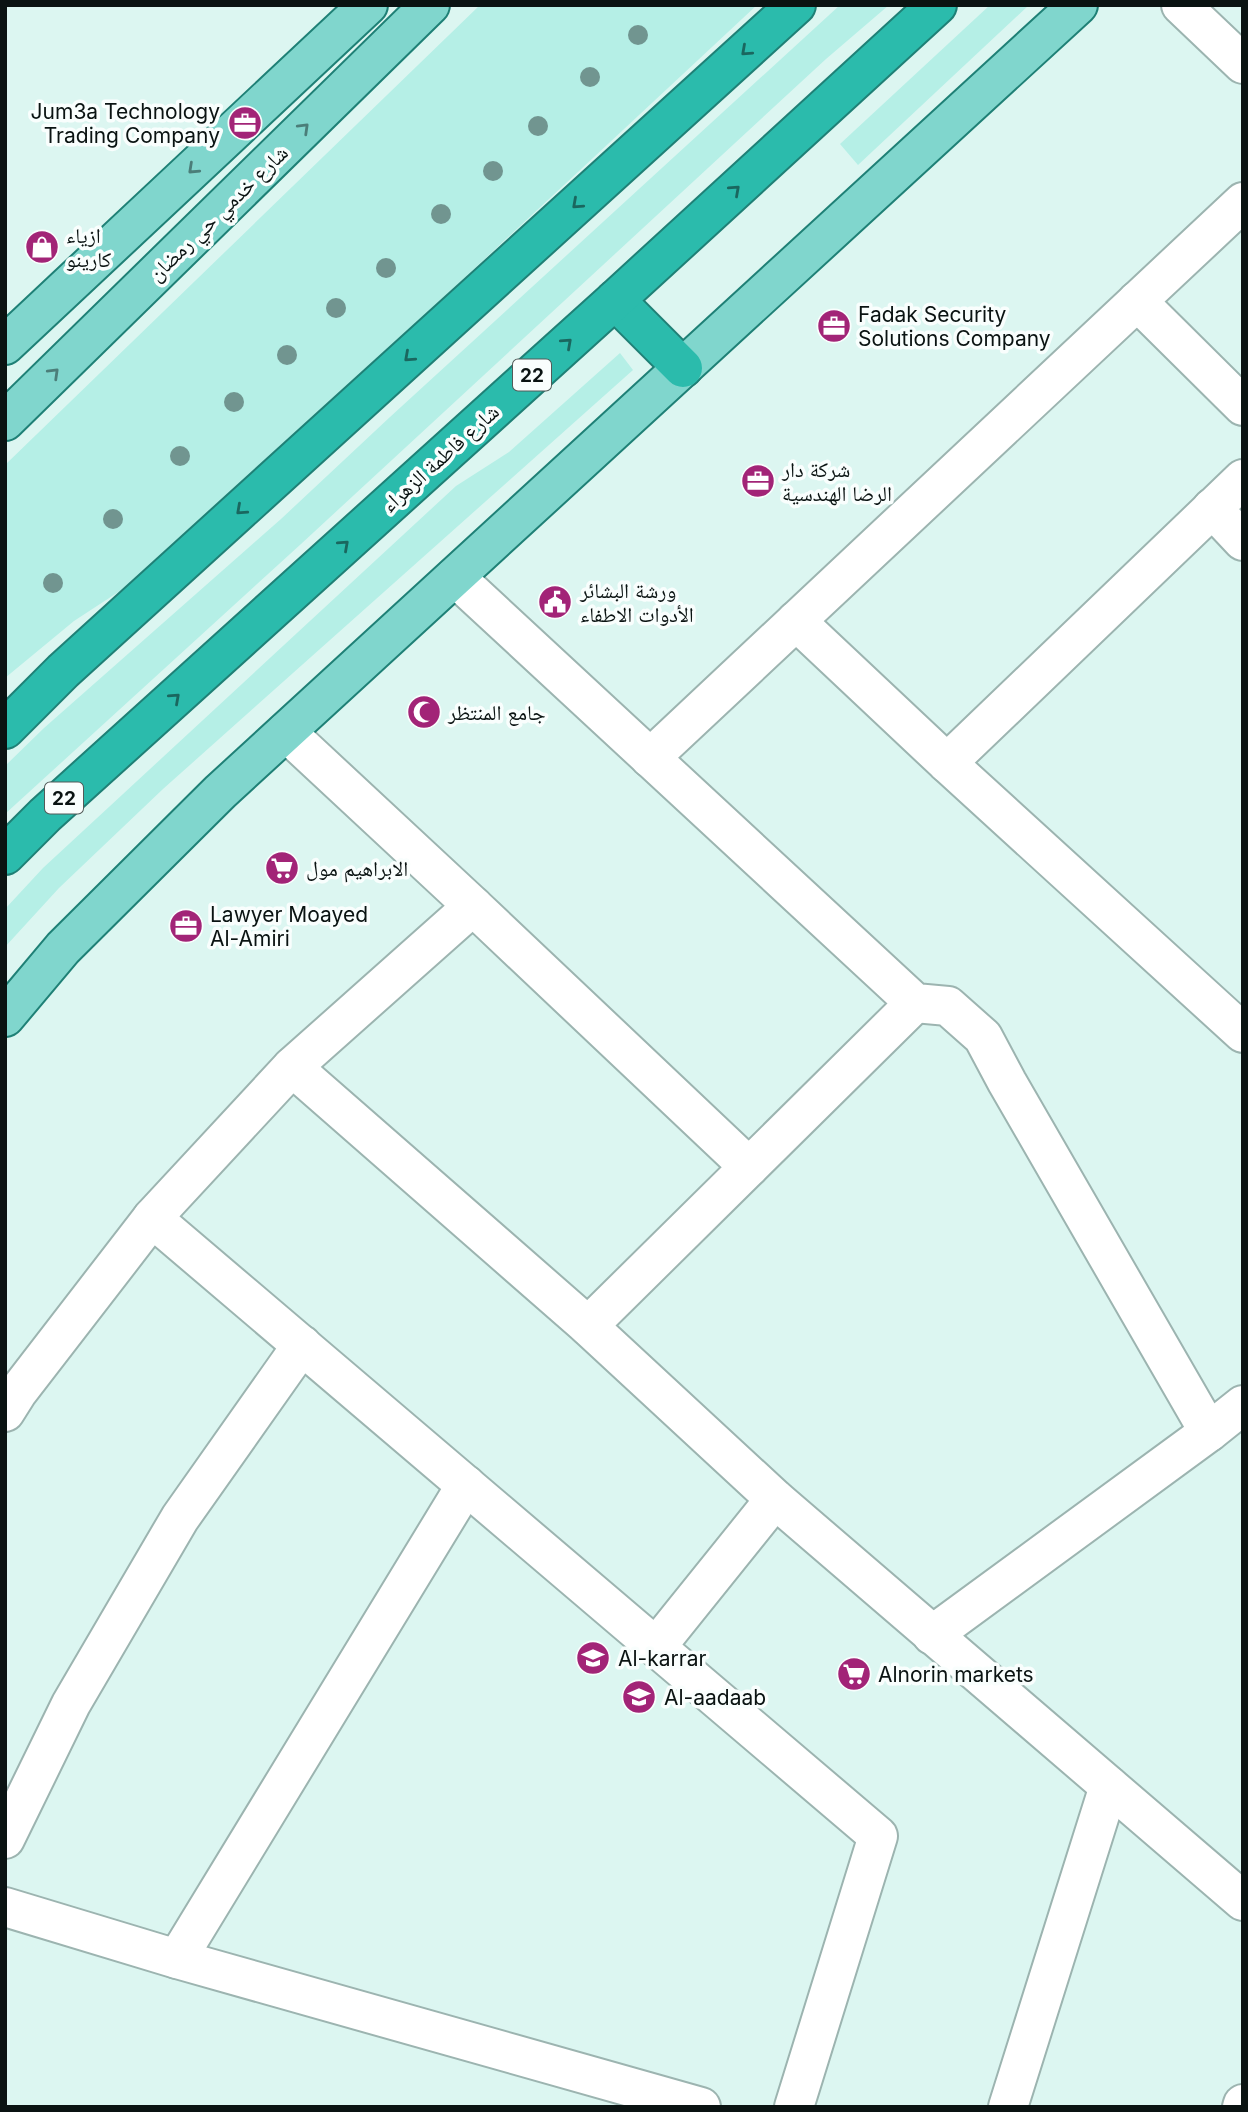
<svg xmlns="http://www.w3.org/2000/svg" width="1248" height="2112" font-family="Inter,'Noto Naskh Arabic',sans-serif">
	<rect width="100%" height="100%" fill="#dcf6f1"/>
	<g fill="#b5efe6">
		<polygon points="480,5 757,5 149,572 74,621 5,678 5,465"/>
		<polygon points="840,5 889,5 826,59 301,544 5,814 5,766 44,728 281,519 390,417"/>
		<polygon points="990,5 1029,5 858,165 840,144"/>
		<polygon points="620,353 633,370 163,789 59,888 5,947 5,909 43,868 456,486 509,452"/>
	</g>
	<g fill="none" stroke-linecap="round" stroke-linejoin="round">
		<g stroke="#9cb4b0" stroke-width="42">
			<g id="minor">
				<polyline points="1181,5 1243,64"/>
				<polyline points="1137,301 1243,406"/>
				<polyline points="1212,508 1243,541"/>
				<polyline points="455,577 915,1003 948,1006 983,1037 1007,1082 1209,1432"/>
				<polyline points="796,621 947,763 1243,1033"/>
				<polyline points="286,732 473,906 749,1167"/>
				<polyline points="650,758 1243,202"/>
				<polyline points="947,763 1243,479"/>
				<polyline points="292,1067 588,1326 775,1499 1243,1901"/>
				<polyline points="152,1218 878,1836 794,2107"/>
				<polyline points="588,1326 915,1003"/>
				<polyline points="5,1412 17,1393 152,1218 292,1067 473,906"/>
				<polyline points="932,1635 1209,1432 1243,1405"/>
				<polyline points="656,1647 775,1499"/>
				<polyline points="5,1839 71,1704 180,1518 302,1345"/>
				<polyline points="5,1907 177,1959 701,2107"/>
				<polyline points="177,1959 466,1485"/>
				<polyline points="1008,2107 1109,1786"/>
				<polyline points="1242,2107 1243,2104"/>
			</g>
		</g>
		<g stroke="#1f8076" stroke-width="42">
			<g id="major">
				<polyline points="5,345 368,5"/>
				<polyline points="5,421 430,5"/>
				<polyline points="5,1017 63,948 220,792 1078,5"/>
			</g>
		</g>
		<g stroke="#1f8076" stroke-width="42">
			<g id="highway">
				<polyline points="615,300 683,368"/>
				<polyline points="5,729 63,671 796,5"/>
				<polyline points="5,855 45,815 615,300 937,5"/>
			</g>
		</g>
		<use href="#minor" stroke="#fff" stroke-width="38"/>
		<use href="#major" stroke="#80d6cd" stroke-width="38"/>
		<use href="#highway" stroke="#2bbbac" stroke-width="38"/>
	</g>
	<g fill="#719590">
		<circle cx="638" cy="35" r="10"/>
		<circle cx="590" cy="77" r="10"/>
		<circle cx="538" cy="126" r="10"/>
		<circle cx="493" cy="171" r="10"/>
		<circle cx="441" cy="214" r="10"/>
		<circle cx="386" cy="268" r="10"/>
		<circle cx="336" cy="308" r="10"/>
		<circle cx="287" cy="355" r="10"/>
		<circle cx="234" cy="402" r="10"/>
		<circle cx="180" cy="456" r="10"/>
		<circle cx="113" cy="519" r="10"/>
		<circle cx="53" cy="583" r="10"/>
	</g>
	<defs><path id="oneway-chevron" d="M-2-3.5L2.5 0L-2 3.5" fill="none" stroke-width="1.6" stroke-linecap="round" stroke-linejoin="round" transform="scale(1.75)"/></defs>
	<g stroke="#1a675f">
		<use href="#oneway-chevron" transform="translate(746 51) rotate(138)"/>
		<use href="#oneway-chevron" transform="translate(735 190) rotate(-42)"/>
		<use href="#oneway-chevron" transform="translate(577 204) rotate(138)"/>
		<use href="#oneway-chevron" transform="translate(567 343) rotate(-42)"/>
		<use href="#oneway-chevron" transform="translate(409 357) rotate(138)"/>
		<use href="#oneway-chevron" transform="translate(241 510) rotate(138)"/>
		<use href="#oneway-chevron" transform="translate(344 545) rotate(-42)"/>
		<use href="#oneway-chevron" transform="translate(175 698) rotate(-42)"/>
	</g>
	<g stroke="#4b7e79">
		<use href="#oneway-chevron" transform="translate(304 128) rotate(-44)"/>
		<use href="#oneway-chevron" transform="translate(193 169) rotate(137)"/>
		<use href="#oneway-chevron" transform="translate(54 373) rotate(-44)"/>
	</g>
	<defs>
		<g id="office-disc" transform="scale(1.75)"><circle r="9.5" fill="#a22477" stroke="#f9fefd"/><path d="M-6-3h4V-5.5h4V-3h4V5H-6ZM-1-4.5V-3h2v-1.5ZM-6 0V1H6V0Z" fill="#fff"/></g>
		<g id="shop-disc" transform="scale(1.75)"><circle r="9.5" fill="#a22477" stroke="#f9fefd"/><path d="M-5-2.5h2.3a2.7 3.5 0 0 1 5.4 0H5L5.5 6h-11ZM-1.5-2.5h3a1.5 2.3 0 0 0-3 0Z" fill="#fff"/></g>
		<g id="civic-disc" transform="scale(1.75)"><circle r="9.5" fill="#a22477" stroke="#f9fefd"/><path d="M-.6-6.5H3V-4.5H.6V-3L4-1V1h2V6H-6V1h2V-1L-.6-3ZM-1.2 2.5V6h2.4V2.5Z" fill="#fff"/></g>
		<g id="mosque-disc" transform="scale(1.75)"><circle r="9.5" fill="#a22477" stroke="#f9fefd"/><path d="M3.5-4.9A6 6 0 1 0 3.5 4.9A5 5 0 1 1 3.5-4.9Z" fill="#fff"/></g>
		<g id="supermarket-disc" transform="scale(1.75)"><circle r="9.5" fill="#a22477" stroke="#f9fefd"/><path d="M-6-5.5h2.5l.6 2H6L4.5 2H-2.5L-4.4-4H-6ZM-1.5 3.2a1.3 1.3 0 1 0 .1 0ZM3 3.2a1.3 1.3 0 1 0 .1 0Z" fill="#fff"/></g>
		<g id="school-disc" transform="scale(1.75)"><circle r="9.5" fill="#a22477" stroke="#f9fefd"/><path d="M0-5L7-2L0 1L-7-2ZM-4 1L0 2.5L4 1V4Q0 6-4 4Z" fill="#fff"/></g>
	</defs>
	<g fill-rule="evenodd">
		<use href="#office-disc" x="245" y="123"/>
		<use href="#shop-disc" x="42" y="247"/>
		<use href="#office-disc" x="834" y="326"/>
		<use href="#office-disc" x="758" y="481"/>
		<use href="#civic-disc" x="555" y="602"/>
		<use href="#mosque-disc" x="424" y="712"/>
		<use href="#supermarket-disc" x="282" y="868"/>
		<use href="#office-disc" x="186" y="926"/>
		<use href="#school-disc" x="593" y="1658"/>
		<use href="#supermarket-disc" x="854" y="1674"/>
		<use href="#school-disc" x="639" y="1697"/>
	</g>
	<g text-anchor="middle" dominant-baseline="central" stroke-width="7" stroke-linejoin="round" paint-order="stroke">
		<g fill="#f9fefd" stroke="#525a58" stroke-width="2">
			<rect x="513" y="359.5" width="38" height="31" rx="5"/>
			<rect x="45" y="782.5" width="38" height="31" rx="5"/>
		</g>
		<g font-size="19" font-weight="bold" fill="#0a1312">
			<text x="532" y="375">22</text>
			<text x="64" y="798">22</text>
		</g>
		<g font-size="21" fill="#0a1312" stroke="#f9fefd" text-anchor="start">
			<text x="220" y="111" text-anchor="end">Jum3a Technology<tspan x="220" dy="24">Trading Company</tspan></text>
			<text x="66" y="235">ازياء<tspan x="66" dy="24">كارينو</tspan></text>
			<text x="858" y="314">Fadak Security<tspan x="858" dy="24">Solutions Company</tspan></text>
			<text x="782" y="469">شركة دار<tspan x="782" dy="24">الرضا الهندسية</tspan></text>
			<text x="580" y="590">ورشة البشائر<tspan x="580" dy="24">الأدوات الاطفاء</tspan></text>
			<text x="448" y="712">جامع المنتظر</text>
			<text x="306" y="868">الابراهيم مول</text>
			<text x="210" y="914">Lawyer Moayed<tspan x="210" dy="24">Al-Amiri</tspan></text>
			<text x="618" y="1658">Al-karrar</text>
			<text x="878" y="1674">Alnorin markets</text>
			<text x="664" y="1697">Al-aadaab</text>
		</g>
		<g font-size="21" fill="#0a1312" stroke="#f9fefd">
			<text transform="translate(218 213) rotate(-44)">شارع خدمي حي رمضان</text>
			<text transform="translate(440 458) rotate(-42)">شارع فاطمة الزهراء</text>
		</g>
	</g>
	<rect width="1248" height="2112" fill="none" stroke="#0a1312" stroke-width="14"/>
</svg>
